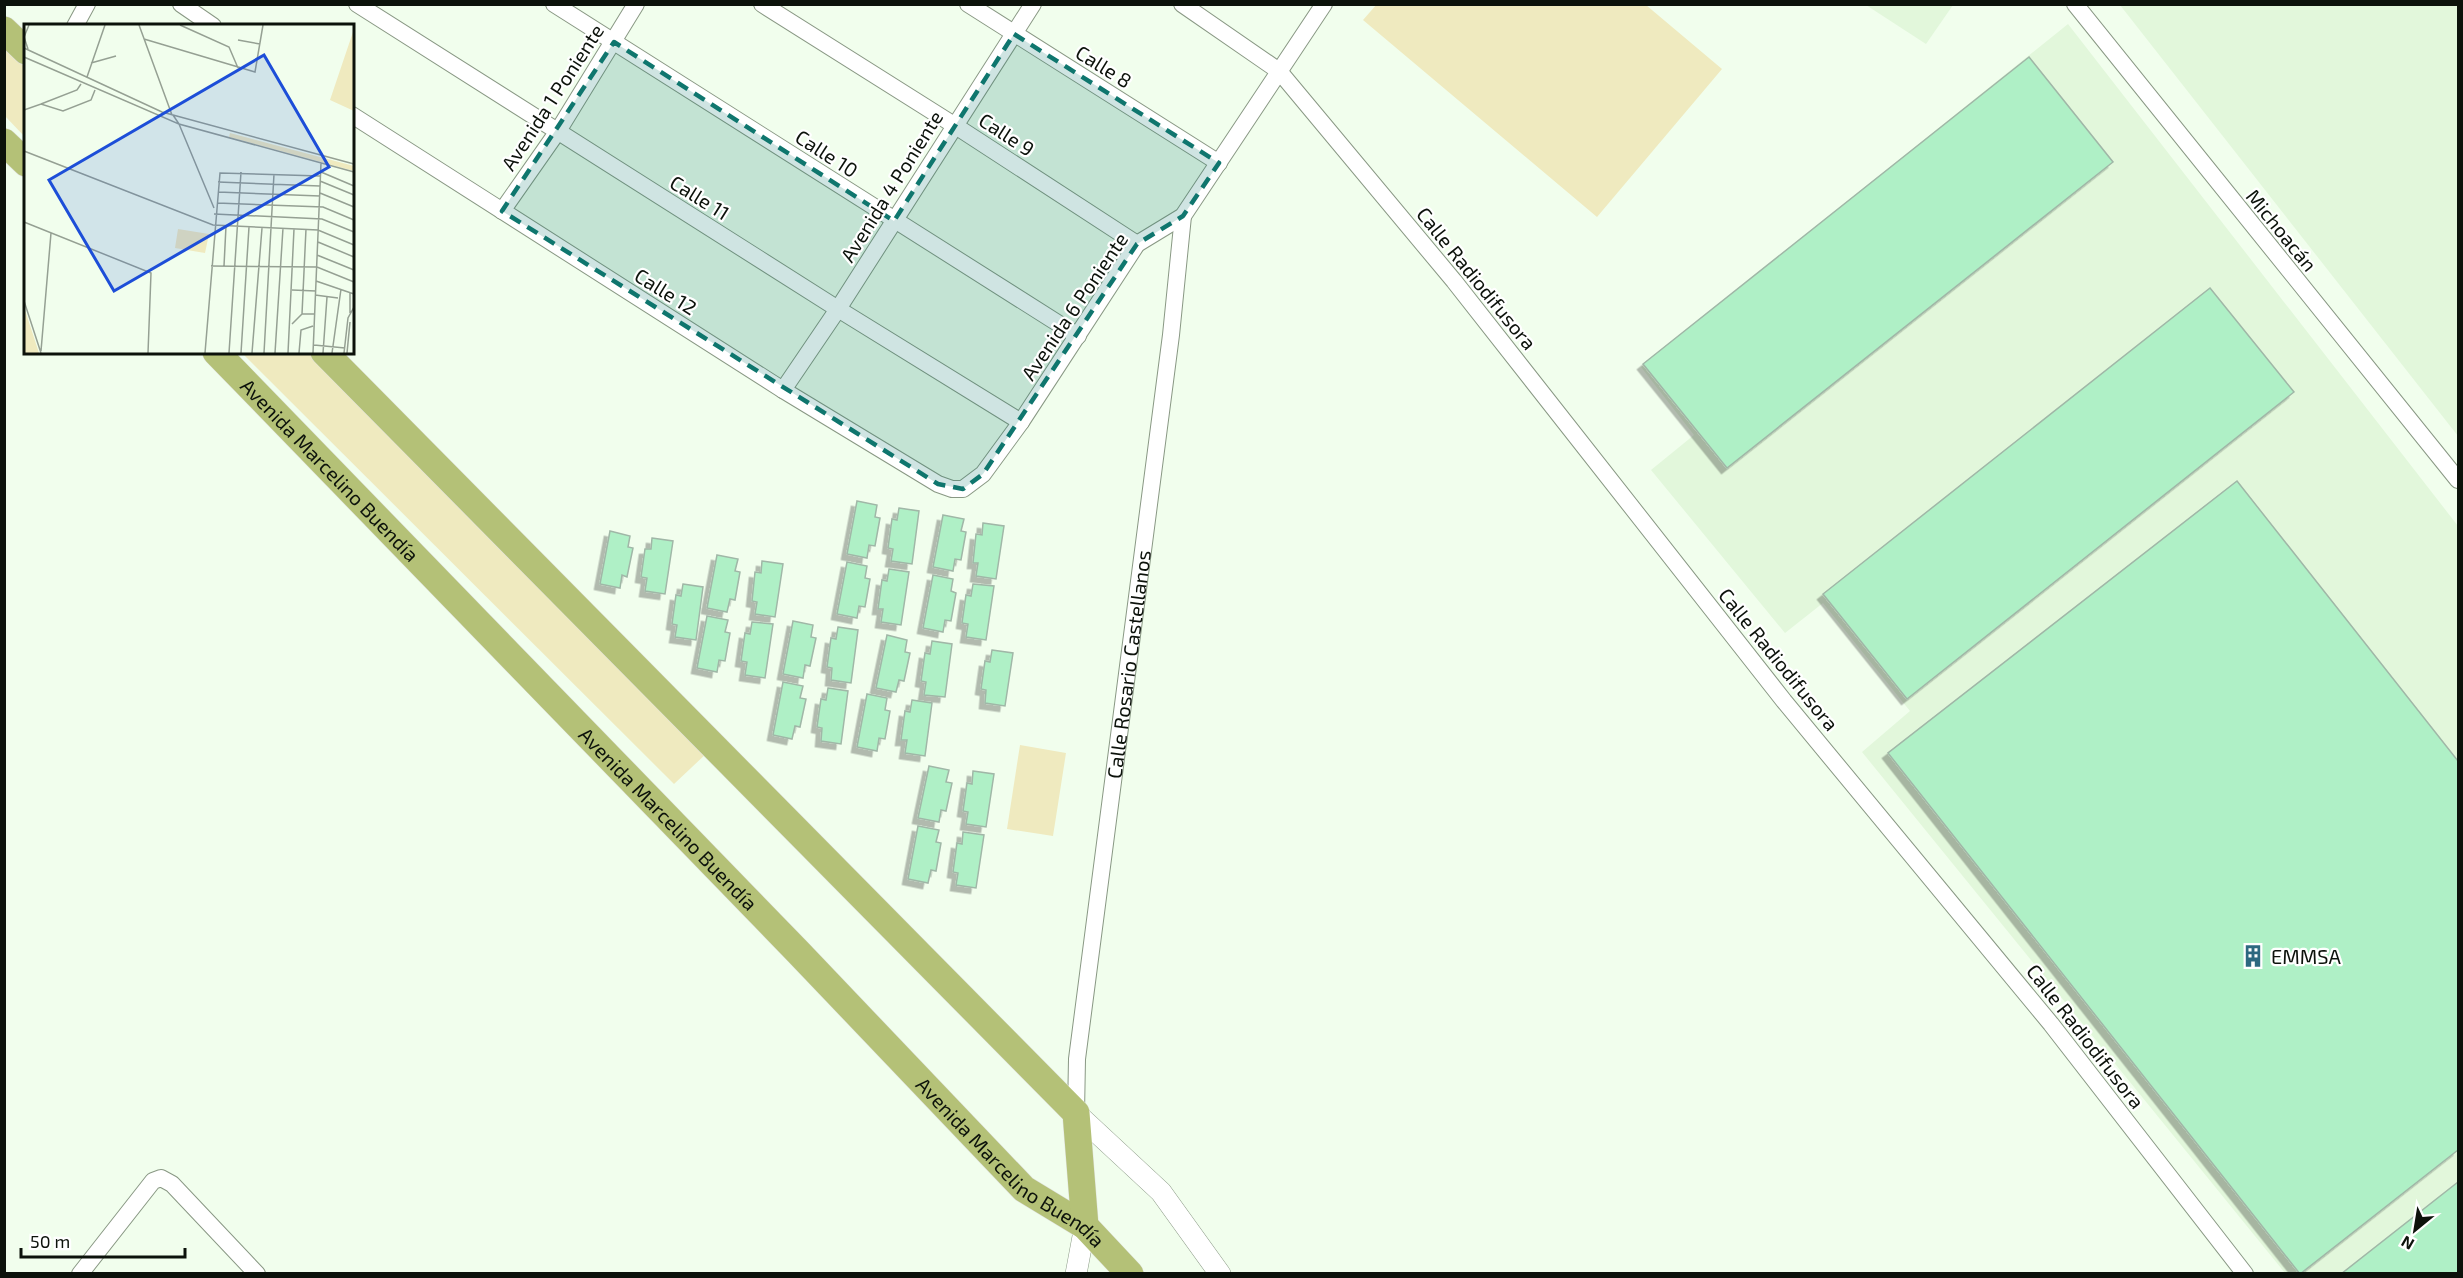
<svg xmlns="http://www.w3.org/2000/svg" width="2463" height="1278" font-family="'Exo 2',sans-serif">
	<defs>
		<filter id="shadow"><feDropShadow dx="-5.5" dy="5.5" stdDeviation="0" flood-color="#0004"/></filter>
	</defs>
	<rect width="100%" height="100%" fill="#f1feed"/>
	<g fill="#e2f7db">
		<polygon points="1866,5 1953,5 1926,44"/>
		<polygon points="2120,5 2458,5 2458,436"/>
		<polygon points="2068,24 2458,526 2458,1273 2285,1273 1862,752 1910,711 1823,603 1785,633 1651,470 1694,435 1641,367"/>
	</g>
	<g fill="#efeabf">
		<polygon points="1377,4 1646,5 1722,69 1597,217 1363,20"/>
		<polygon points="4,40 25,61 25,137 5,116"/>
		<polygon points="242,353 314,353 708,752 674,784"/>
		<polygon points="1020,745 1066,753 1053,836 1007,829"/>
	</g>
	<g fill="#aff0c6" stroke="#a0b7a7" stroke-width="1.5" filter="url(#shadow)">
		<polygon points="2029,57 2113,162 1727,468 1643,364"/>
		<polygon points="2210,288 2294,392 1907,699 1823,594"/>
		<polygon points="2237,481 2458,761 2458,1150 2300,1274 1888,753"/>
		<polygon points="857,501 877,505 875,517 880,518 875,546 869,545 867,558 847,554"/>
		<polygon points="899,508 919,511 912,564 891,561 893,549 888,548 892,519 897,520"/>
		<polygon points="943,515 964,519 961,531 966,532 961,560 955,559 953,571 933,567"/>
		<polygon points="983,523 1004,526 996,579 976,576 978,563 973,563 976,534 982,535"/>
		<polygon points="610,531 630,536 628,547 633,548 627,577 622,575 620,588 600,584"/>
		<polygon points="652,538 673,541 665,594 645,591 647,578 641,577 645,549 651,549"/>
		<polygon points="717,555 738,559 735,571 740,572 735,600 730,599 727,612 707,608"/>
		<polygon points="762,561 783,564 775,617 755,614 757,602 752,601 755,572 761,573"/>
		<polygon points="847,562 867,566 865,578 870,579 865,607 859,606 857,618 837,614"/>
		<polygon points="889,569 909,572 901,625 881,622 883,609 878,609 882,580 887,581"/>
		<polygon points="933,575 953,579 951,591 956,593 951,621 945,620 943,632 923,628"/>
		<polygon points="683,584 703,587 696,640 675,637 677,625 672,624 676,595 681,596"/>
		<polygon points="973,584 994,586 986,640 966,637 968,624 962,623 966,595 971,596"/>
		<polygon points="707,616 728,620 725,632 730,633 725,661 719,660 717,672 697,668"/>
		<polygon points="793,621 813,625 811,637 816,638 810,666 805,665 803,678 783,674"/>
		<polygon points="752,622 773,624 765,678 745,675 747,662 741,661 745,633 750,634"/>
		<polygon points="838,627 858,630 851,683 831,680 832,668 827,667 831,638 836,639"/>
		<polygon points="887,635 907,640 905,652 910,653 904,681 899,680 896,692 876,688"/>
		<polygon points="932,641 952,644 945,697 924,695 926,682 921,681 925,653 930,654"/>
		<polygon points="992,650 1013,653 1005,706 985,703 986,690 981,689 985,661 990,662"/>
		<polygon points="783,682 803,686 800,698 806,699 800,727 795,726 792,739 773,735"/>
		<polygon points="828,688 848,691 841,744 821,741 822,728 817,727 821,699 826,700"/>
		<polygon points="867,694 887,698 885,710 890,711 885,739 879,738 877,751 857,747"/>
		<polygon points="912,700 932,703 925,756 905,753 907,740 901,740 905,711 910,712"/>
		<polygon points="929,766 949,770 946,782 952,783 946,811 941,810 939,822 918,818"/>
		<polygon points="973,771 994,774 986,827 966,824 968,812 963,811 967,783 972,784"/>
		<polygon points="918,826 939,830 936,842 941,843 936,871 931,870 928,883 908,879"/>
		<polygon points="963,832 984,835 976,888 956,885 958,873 953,872 957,843 962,844"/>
		<polygon points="2458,1182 2458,1274 2341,1274"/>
	</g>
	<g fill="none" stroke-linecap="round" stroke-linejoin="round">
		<g stroke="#899884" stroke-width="18">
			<g id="minor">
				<polyline points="181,4 213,26"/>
				<polyline points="357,4 838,309 1021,422"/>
				<polyline points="554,4 1078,336"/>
				<polyline points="762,4 954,125 1137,244"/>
				<polyline points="968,4 1219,163"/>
				<polyline points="1182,4 1279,71 1454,281 1784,701 2051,1024 2245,1274"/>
				<polyline points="2075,4 2458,480"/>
				<polyline points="75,26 87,4"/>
				<polyline points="352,115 783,390 938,484 952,489 963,489 983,474 1021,422 1137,244 1183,216 1324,4"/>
				<polyline points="502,211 558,131 636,4"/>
				<polyline points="783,390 838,309 1033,4"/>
				<path id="s1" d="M1076,1113L1077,1059L1171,335L1183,216"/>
				<polyline points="80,1274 153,1181 161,1178 172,1184 257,1274"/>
			</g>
		</g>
		<g stroke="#899884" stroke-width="22">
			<g id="tertiary">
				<polyline points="1076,1113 1161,1192 1220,1274"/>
				<polyline points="1076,1274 1085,1226"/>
			</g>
		</g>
		<g stroke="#e2e3e2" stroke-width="28">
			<g id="primary">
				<polyline points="4,30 26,51"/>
				<polyline points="4,142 26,163"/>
				<path id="s2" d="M216,352L799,953L1024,1189L1085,1226L1130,1274"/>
				<polyline points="324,352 1076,1113 1085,1226"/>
			</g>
		</g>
		<use href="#minor" stroke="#fff" stroke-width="16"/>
		<use href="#tertiary" stroke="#fff" stroke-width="21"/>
		<use href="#primary" stroke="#b4c177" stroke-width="27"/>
	</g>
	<path fill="#0f766e" fill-opacity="0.2" stroke="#0f766e" stroke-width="4.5" stroke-dasharray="12 8" stroke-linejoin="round" d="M1014,34L1219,163L1183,216L1137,244L983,474L963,489L938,484L502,211L614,42L894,221Z"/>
	<defs>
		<g id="building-bare" transform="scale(1.8)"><path d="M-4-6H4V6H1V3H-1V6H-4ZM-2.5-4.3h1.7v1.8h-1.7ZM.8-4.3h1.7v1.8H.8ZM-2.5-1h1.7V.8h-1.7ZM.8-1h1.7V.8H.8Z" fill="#2d6880" stroke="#fff" stroke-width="2.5" paint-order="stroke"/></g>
	</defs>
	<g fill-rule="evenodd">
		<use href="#building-bare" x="2253" y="956"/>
	</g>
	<g text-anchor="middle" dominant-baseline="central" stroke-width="4.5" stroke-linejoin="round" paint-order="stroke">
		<g font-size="20" fill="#0c120b" stroke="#fff">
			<text transform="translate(1104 66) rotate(32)">Calle 8</text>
			<text transform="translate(552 97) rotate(-57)">Avenida 1 Poniente</text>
			<text transform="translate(1007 134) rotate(33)">Calle 9</text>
			<text transform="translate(827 153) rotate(33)">Calle 10</text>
			<text transform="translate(891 186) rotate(-58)">Avenida 4 Poniente</text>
			<text transform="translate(700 197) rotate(32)">Calle 11</text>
			<text transform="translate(2282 230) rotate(51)">Michoacán</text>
			<text transform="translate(1477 278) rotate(51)">Calle Radiodifusora</text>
			<text transform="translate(666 291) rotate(32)">Calle 12</text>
			<text transform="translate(1074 306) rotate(-56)">Avenida 6 Poniente</text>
			<text stroke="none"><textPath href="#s2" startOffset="164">Avenida Marcelino Buendía</textPath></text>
			<text transform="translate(1779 659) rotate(51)">Calle Radiodifusora</text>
			<text stroke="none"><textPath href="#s1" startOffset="452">Calle Rosario Castellanos</textPath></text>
			<text stroke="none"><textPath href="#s2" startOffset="650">Avenida Marcelino Buendía</textPath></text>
			<text transform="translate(2086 1036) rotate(52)">Calle Radiodifusora</text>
			<text stroke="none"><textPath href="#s2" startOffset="1136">Avenida Marcelino Buendía</textPath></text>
		</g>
		<g font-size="20" fill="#0c120b" stroke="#fff" text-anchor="start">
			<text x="2271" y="956">EMMSA</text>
		</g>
	</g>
	<g transform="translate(24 24)">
		<rect width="330" height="330" fill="#f1feed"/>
		<path d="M330,5V87L306,76ZM206,109L330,142V147L205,113ZM154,205L185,210L181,229L151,224ZM0,283L15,329H0Z" fill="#efeabf"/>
		<path fill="none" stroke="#95a093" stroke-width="1.5" d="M115,1L148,91M156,1L205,23L214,44M120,15L231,48L239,1M214,16L236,20M0,24L138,88L330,140M4,25L0,13L5,1M0,33L155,100L190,184M67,39L92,32M63,53L81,1M17,80L53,66L57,60M0,86L17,80L39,87L67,76L71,66M149,91L155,100L330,148M0,127L189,201L294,206L330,221M297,148L330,162M296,157L330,171M194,158L296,162M194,168L296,172M296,169L330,183M193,179L299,183L330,196M190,190L298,195L330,208M0,198L127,249L124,329M294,218L330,233M293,231L330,246M187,242L293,243L330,258M200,242L202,202M292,257L330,270M268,266L292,267M326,268V289M291,271L314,274M0,277L17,329M278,290L282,205M268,300L278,290H290M290,321L321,324M17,327L27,209M181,329L196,149L296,152M205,329L217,148M217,329L225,203M228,329L238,204M240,329L250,150M251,329L259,204M264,329L270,205M275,329L277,306L289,302M289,329L297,139M299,329L303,273M308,329L317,265M320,329L324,294L330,283M323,329L326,298"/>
		<path fill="#1d4ed8" fill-opacity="0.15" stroke="#1d4ed8" stroke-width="3" d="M240,31L305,143L90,267L25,156Z"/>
		<rect width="330" height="330" fill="none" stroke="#0c120b" stroke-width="3"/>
	</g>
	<rect width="2463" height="1278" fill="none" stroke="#0c120b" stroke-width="12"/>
	<g transform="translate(2415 1230) rotate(210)" stroke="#ffffff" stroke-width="4.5" paint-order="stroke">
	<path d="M0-4.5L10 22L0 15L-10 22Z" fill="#0c120b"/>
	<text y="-9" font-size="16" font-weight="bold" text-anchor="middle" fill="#0c120b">N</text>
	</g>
	<path d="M21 1248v9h164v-9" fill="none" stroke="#0c120b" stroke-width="3"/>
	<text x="30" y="1248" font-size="18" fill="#0c120b" stroke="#ffffff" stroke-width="4.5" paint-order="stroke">50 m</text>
</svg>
